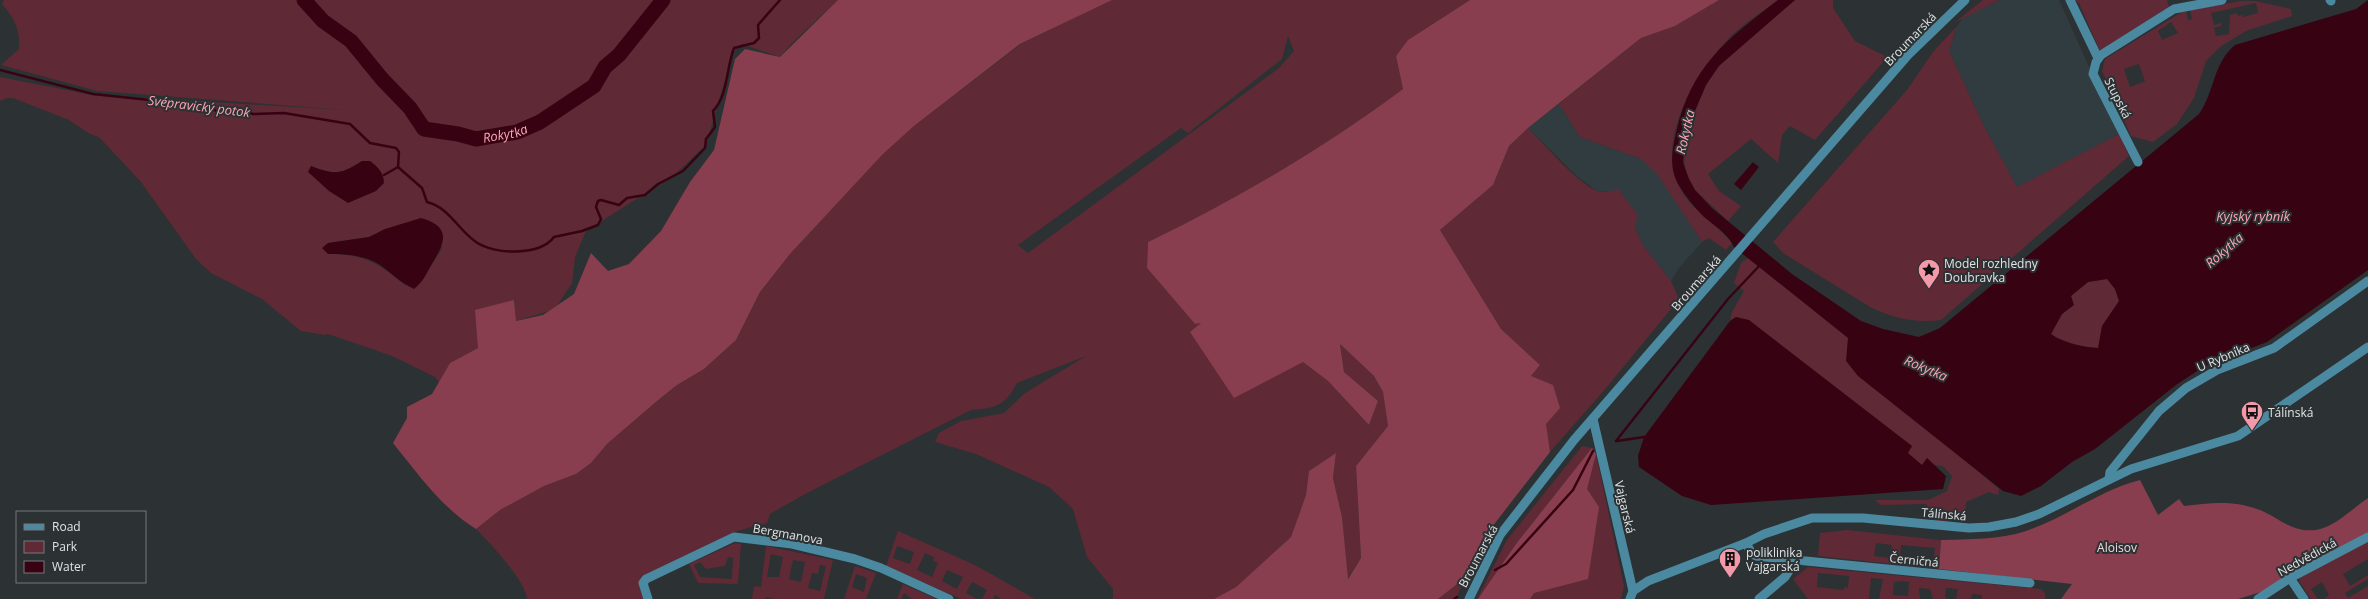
<svg xmlns="http://www.w3.org/2000/svg" width="2368" height="599" font-family="'Open Sans',sans-serif">
	<rect width="100%" height="100%" fill="#2c3133"/>
	<g fill="#313c41">
		<polygon points="1999,0 2059,0 2119,134 2017,188 1984,126 1949,51 1957,26 1964,17"/>
		<polygon points="1559,104 1580,137 1641,159 1657,173 1702,242 1679,268 1671,281 1642,244 1635,227 1609,192 1597,191 1578,177 1528,128"/>
	</g>
	<g fill="#5f2a35" fill-rule="evenodd">
		<path d="M4,0H838L792,43L780,57L742,44L733,52L706,145L674,175L586,231L575,257L572,283L557,306L549,311L516,321L514,300L478,348L450,363L439,382L435,377L392,356L328,334L324,335L301,331L262,299L211,273L196,259L141,182L99,137L90,134L69,120L13,98H7L0,101V77L92,95L347,110L97,91L1,65L19,49C20,29 15,19 2,4ZM362,161L329,191L311,166C335,175 340,175 362,161ZM369,237L443,247L432,264L406,286C379,263 364,254 328,254V243Z"/>
		<path d="M1111,0H1470L1408,40L1396,56L1403,89C1324,148 1237,199 1148,242L1147,268L1195,324L1202,323L1191,332L1303,362L1328,381L1369,425L1378,401L1344,372L1340,344L1374,376L1383,392L1388,426L1356,466L1361,558L1347,579L1342,517L1333,478L1336,453L1309,471L1306,495L1291,537L1236,587L1214,599H1113V589L1087,557L1073,509L1049,487L976,454L935,442L939,433L961,421L1004,413L1025,393L1086,356L1017,383C1005,406 996,408 971,410L807,493L770,514L767,523L737,531L641,577L640,589L645,599H527C526,581 489,542 476,529L500,510L544,486L576,474L591,463L607,444L657,401L677,385L704,369L736,340L760,292L790,254L883,154L914,126L1021,44ZM1288,36L1294,51L1279,68L1028,253L1018,245L1181,128L1188,133L1282,59Z"/>
		<path d="M1719,0H1778C1762,12 1744,23 1730,37C1697,71 1659,133 1677,182C1687,208 1715,222 1732,243L1726,250L1709,238L1702,242L1657,174L1641,159L1580,137L1559,104L1641,38L1675,26Z"/>
		<polygon points="1795,0 1833,0 1833,8 1855,41 1885,56 1885,60 1815,140 1790,126 1782,135 1778,163 1751,139 1708,174 1719,191 1741,206 1728,221 1695,190 1685,171 1684,152 1692,118 1706,85 1718,66"/>
		<polygon points="1983,0 1999,0 1954,23"/>
		<polygon points="2074,0 2167,0 2169,7 2100,51 2079,3"/>
		<path d="M2241,1H2255L2291,9L2292,16L2246,31L2220,47L2206,61L2194,98L2177,124L2153,142L2131,136L2102,71L2105,59L2182,12L2186,11L2188,20L2192,19L2190,10ZM2256,3L2258,13L2243,17L2242,13V15L2238,16L2237,13L2230,15L2229,34L2216,36L2214,28L2221,26V23L2214,25L2211,13ZM2171,22L2178,33L2162,40L2158,31ZM2139,64L2145,81L2130,87L2124,69Z"/>
		<path d="M1957,26L1949,51L1984,126L2017,187L2119,134L2129,156L1941,320C1914,323 1895,319 1870,307L1783,253L1773,242L1907,90L1933,52Z"/>
		<path d="M1528,128C1545,145 1576,182 1597,191C1604,193 1611,192 1618,189L1638,215L1635,227L1642,244L1671,281L1679,299L1607,387L1550,452L1545,424L1531,376L1540,365L1501,329L1440,230L1493,185L1509,146Z"/>
		<polygon points="1748,258 1847,336 1848,338 1847,361 1999,489 1998,495 1989,492 1966,502 1965,517 1953,517 1948,523 1935,522 1926,504 1881,505 1875,500 1928,500 1947,491 1952,476 1943,466 1935,465 1927,459 1922,465 1907,453 1912,446 1736,317 1730,321 1732,312 1744,291 1734,283 1741,263"/>
		<path d="M2107,279L2115,289L2119,301L2102,326L2099,348C2083,347 2063,343 2051,334L2062,314L2074,305L2071,296L2088,282Z"/>
		<polygon points="1582,446 1592,448 1596,454 1624,586 1621,599 1477,599 1507,540"/>
		<path d="M1847,530L1941,540L1939,569L1818,556L1820,533ZM1876,543L1892,545L1891,558L1874,556ZM1901,545L1935,548L1933,562L1900,559Z"/>
		<path d="M898,531L975,565L1035,599H1001L995,595L993,599H982L987,590L972,582L966,593L977,599H961L886,566ZM897,546L914,552L910,564L893,558ZM925,553L934,557L933,561L938,563L932,577L917,570ZM947,570L963,577L957,589L942,581Z"/>
		<polygon points="2368,541 2368,559 2343,574 2350,586 2368,575 2368,579 2345,593 2348,598 2368,586 2368,599 2324,599 2329,595 2322,582 2311,589 2318,599 2311,599 2299,581 2300,577"/>
		<path d="M735,543L741,544L738,584L698,583L689,564ZM728,557L733,558L732,579L700,577L694,565L700,562L706,569L725,566Z"/>
		<path d="M766,546L833,560L824,599H774L766,597L765,599H752L754,586L761,587ZM771,554L783,557L779,577H767ZM793,560L805,562L801,582L789,579ZM820,565L826,566L820,591L808,588L812,573L818,574Z"/>
		<path d="M855,566L876,573L866,599H844ZM856,574L867,578L864,592L852,587Z"/>
		<path d="M1808,567L2041,589L2045,593V599H1982V595L1972,594L1971,599H1956L1958,589L1946,588L1945,597L1947,599H1933L1930,589L1919,588L1920,599H1879L1883,579L1871,578L1869,599H1808L1793,579ZM1818,573L1849,576L1848,588L1844,587V590L1817,587ZM1902,581L1909,582L1908,596L1893,595L1894,582Z"/>
		<polygon points="1465,578 1456,599 1438,599"/>
		<polygon points="903,584 936,599 912,599 904,593 901,599 897,599"/>
	</g>
	<g fill="#883e4e">
		<path d="M838,0H1112L1020,44L914,126L883,154L790,254L760,292L736,340L704,369L677,385L657,401L607,444L591,463L576,474L544,486L500,510L476,529C442,508 418,474 393,443L407,418V407L432,394L450,363L478,348L475,310L514,300L516,321L543,315L574,294L591,253L608,271L629,264L661,231L690,182L714,150L735,59L745,49L780,57Z"/>
		<path d="M1470,0H1719L1675,26L1641,38L1528,128L1509,146L1493,185L1440,230L1501,329L1540,365L1531,376L1553,385L1560,408L1546,424L1550,452L1482,540L1465,578L1438,599H1214L1236,587L1291,537L1306,495L1309,471L1336,453L1333,478L1342,517L1348,579L1361,558L1356,466L1388,426L1383,392L1374,376L1340,344L1344,372L1378,401L1369,425L1328,381L1303,362L1234,398L1190,332L1201,323L1195,324L1147,268L1148,242C1237,199 1324,148 1403,89L1396,56L1408,40Z"/>
		<polygon points="1592,448 1596,454 1587,489 1599,507 1588,579 1534,593 1530,599 1478,599 1516,544"/>
		<path d="M2140,480L2158,515L2179,499L2184,506C2209,503 2232,500 2257,509C2278,516 2290,533 2316,530C2335,527 2353,508 2368,498V534L2261,592L2238,599H2061L2072,584L1939,569L1941,540C1969,539 1999,540 2026,531C2065,518 2100,490 2140,480Z"/>
	</g>
	<g fill="#370313" fill-rule="evenodd">
		<path d="M1778,0H1795L1719,66L1706,85L1692,118L1684,152L1683,162L1689,179L1695,190L1712,208L1792,274L1861,321L1883,329L1919,337L1940,328L2199,114C2215,91 2213,63 2235,45L2356,9L2368,0V270L2267,342L2205,366L2176,385L2095,449L2072,462L2041,486L2021,496L2003,491L1858,376L1846,361L1848,338L1734,247C1728,234 1715,226 1704,217C1694,207 1685,196 1678,184C1669,168 1672,150 1676,133C1691,66 1726,40 1778,0ZM2107,279L2115,289L2119,301L2102,326L2098,348C2083,347 2063,343 2051,334L2062,314L2074,305L2071,296L2088,282Z"/>
		<path d="M362,161H370C378,167 384,173 384,183L376,191L348,203L329,191L308,172L311,166C335,175 340,175 362,161Z"/>
		<polygon points="1753,162 1759,167 1741,190 1734,184"/>
		<path d="M421,218C452,227 445,242 432,264C426,274 423,282 414,289C401,283 391,273 380,265C365,255 345,254 328,254L322,248L328,243L369,237L385,229Z"/>
		<polygon points="1736,317 1749,320 1912,446 1908,453 1922,465 1927,458 1946,476 1943,489 1711,505 1682,496 1639,467 1638,456 1644,437 1730,321"/>
	</g>
	<g fill="none" stroke-linecap="round" stroke-linejoin="round">
		<g stroke="#370313" stroke-width="2.5">
			<polyline points="0,70 93,94 178,103 193,107 201,105 217,111 242,110 253,114 284,113 350,124 370,143 396,148 399,152 398,167 384,175"/>
			<path d="M398,167L422,188L427,202C450,208 457,229 476,242C494,255 540,256 554,237L582,231L598,225L601,219L596,207L598,201L601,200L619,205L627,198L645,195L658,184L683,171L705,148L706,139L715,127L713,111C728,96 726,69 734,48L754,43L759,38L758,25L780,0"/>
			<polyline points="1616,441 1728,299 1761,264"/>
			<polyline points="1617,441 1644,437"/>
			<polyline points="1495,570 1506,564 1573,490 1593,451"/>
			<polyline points="1454,599 1457,597"/>
		</g>
		<path stroke="#370313" stroke-width="15" id="s1" d="M304,0L323,21L351,41L382,79L410,108L424,129L458,134L476,139L517,132L540,122L594,86L605,67L619,55L663,0"/>
		<g stroke="#4b89a0" stroke-width="9">
			<polyline points="2070,0 2098,58"/>
			<polyline points="2330,0 2331,1"/>
			<polyline points="2138,162 2093,74 2096,62 2101,55 2174,9 2222,0"/>
			<polyline points="1593,419 1633,591 1630,599"/>
			<polyline points="2109,479 2110,472 2159,411 2186,388 2217,370 2274,348 2368,281"/>
			<polyline points="1746,543 1752,554 1756,556 2030,583"/>
			<polyline points="2290,578 2304,599"/>
			<polyline points="1633,591 1648,581 1746,543 1764,534 1812,518 1863,518 1969,528 1989,527 2016,522 2039,514 2131,469 2238,436 2368,347"/>
			<polyline points="648,599 643,583 646,579 734,537 792,544 855,559 881,568 949,599"/>
			<polyline points="1469,599 1500,535 1574,440 1908,55 1965,0"/>
			<polyline points="1759,599 1785,577 1796,560"/>
			<polyline points="2258,599 2290,578 2368,537"/>
		</g>
	</g>
	<defs>
		<g id="sight-pin" transform="scale(1.15)"><path d="M0 17L-7.5 6A9.5 9.5 0 1 1 7.5 6Z" fill="#f39aaa" stroke="#2c3133"/><path d="M0-6L1.8-2.2L6-1.7L2.9 1.2L3.7 5.4L0 3.3L-3.7 5.4L-2.9 1.2L-6-1.7L-1.8-2.2Z" fill="#111"/></g>
		<g id="bus-pin" transform="scale(1.15)"><path d="M0 17L-7.5 6A9.5 9.5 0 1 1 7.5 6Z" fill="#f39aaa" stroke="#2c3133"/><path d="M-5-6H5V4H4V6H2V4H-2V6H-4V4H-5ZM-3.5-4V0h7V-4ZM-3.5 1.2v1.5H-2V1.2ZM2 1.2v1.5H3.5V1.2Z" fill="#111"/></g>
		<g id="building-pin" transform="scale(1.15)"><path d="M0 17L-7.5 6A9.5 9.5 0 1 1 7.5 6Z" fill="#f39aaa" stroke="#2c3133"/><path d="M-4-6H4V6H1V3H-1V6H-4ZM-2.5-4.3h1.7v1.8h-1.7ZM.8-4.3h1.7v1.8H.8ZM-2.5-1h1.7V.8h-1.7ZM.8-1h1.7V.8H.8Z" fill="#111"/></g>
	</defs>
	<g fill-rule="evenodd">
		<use href="#sight-pin" x="1929" y="270"/>
		<use href="#bus-pin" x="2252" y="412"/>
		<use href="#building-pin" x="1730" y="559"/>
	</g>
	<g text-anchor="middle" dominant-baseline="central" stroke-width="4" stroke-linejoin="round" paint-order="stroke">
		<g font-size="12" fill="#e0e4e5" stroke="#2c3133">
			<text transform="translate(1910 39) rotate(-46)">Broumarská</text>
			<text transform="translate(2118 98) rotate(63)">Stupská</text>
			<text transform="translate(1696 283) rotate(-49)">Broumarská</text>
			<text transform="translate(2223 357) rotate(-23)">U Rybníka</text>
			<text transform="translate(1625 507) rotate(77)">Vajgarská</text>
			<text transform="translate(1944 514) rotate(5)">Tálínská</text>
			<text transform="translate(788 534) rotate(10)">Bergmanova</text>
			<text transform="translate(1478 556) rotate(-62)">Broumarská</text>
			<text transform="translate(2307 557) rotate(-29)">Nedvědická</text>
			<text transform="translate(1914 560) rotate(6)">Černičná</text>
		</g>
		<g font-size="12" fill="#e0e4e5" stroke="#2c3133" text-anchor="start">
			<text x="1944" y="263">Model rozhledny<tspan x="1944" dy="14">Doubravka</tspan></text>
			<text x="2268" y="412">Tálínská</text>
			<text x="1746" y="552">poliklinika<tspan x="1746" dy="14">Vajgarská</tspan></text>
		</g>
		<g font-size="12" fill="#f1d9dc" stroke="#2c3133">
			<text x="2117" y="547">Aloisov</text>
		</g>
		<g font-size="13" font-style="italic" fill="#fea6b6" stroke="#2c3133">
			<text transform="translate(199 106) rotate(7)">Svépravický potok</text>
			<text stroke="none"><textPath href="#s1" startOffset="260">Rokytka</textPath></text>
			<text transform="translate(1685 132) rotate(-77)">Rokytka</text>
			<text x="2253" y="216">Kyjský rybník</text>
			<text transform="translate(2224 250) rotate(-41)">Rokytka</text>
			<text transform="translate(1926 368) rotate(23)">Rokytka</text>
		</g>
	</g>
	<rect x="16" y="511" width="130" height="72" fill="#2c3133" stroke="#74797a"/>
	<rect x="24" y="524" width="20" height="6" fill="#4b89a0" stroke="#74797a"/>
	<text x="52" y="531" font-size="12" fill="#e0e4e5">Road</text>
	<rect x="24" y="541" width="20" height="12" fill="#5f2a35" stroke="#74797a"/>
	<text x="52" y="551" font-size="12" fill="#e0e4e5">Park</text>
	<rect x="24" y="561" width="20" height="12" fill="#370313" stroke="#74797a"/>
	<text x="52" y="571" font-size="12" fill="#e0e4e5">Water</text>
</svg>
